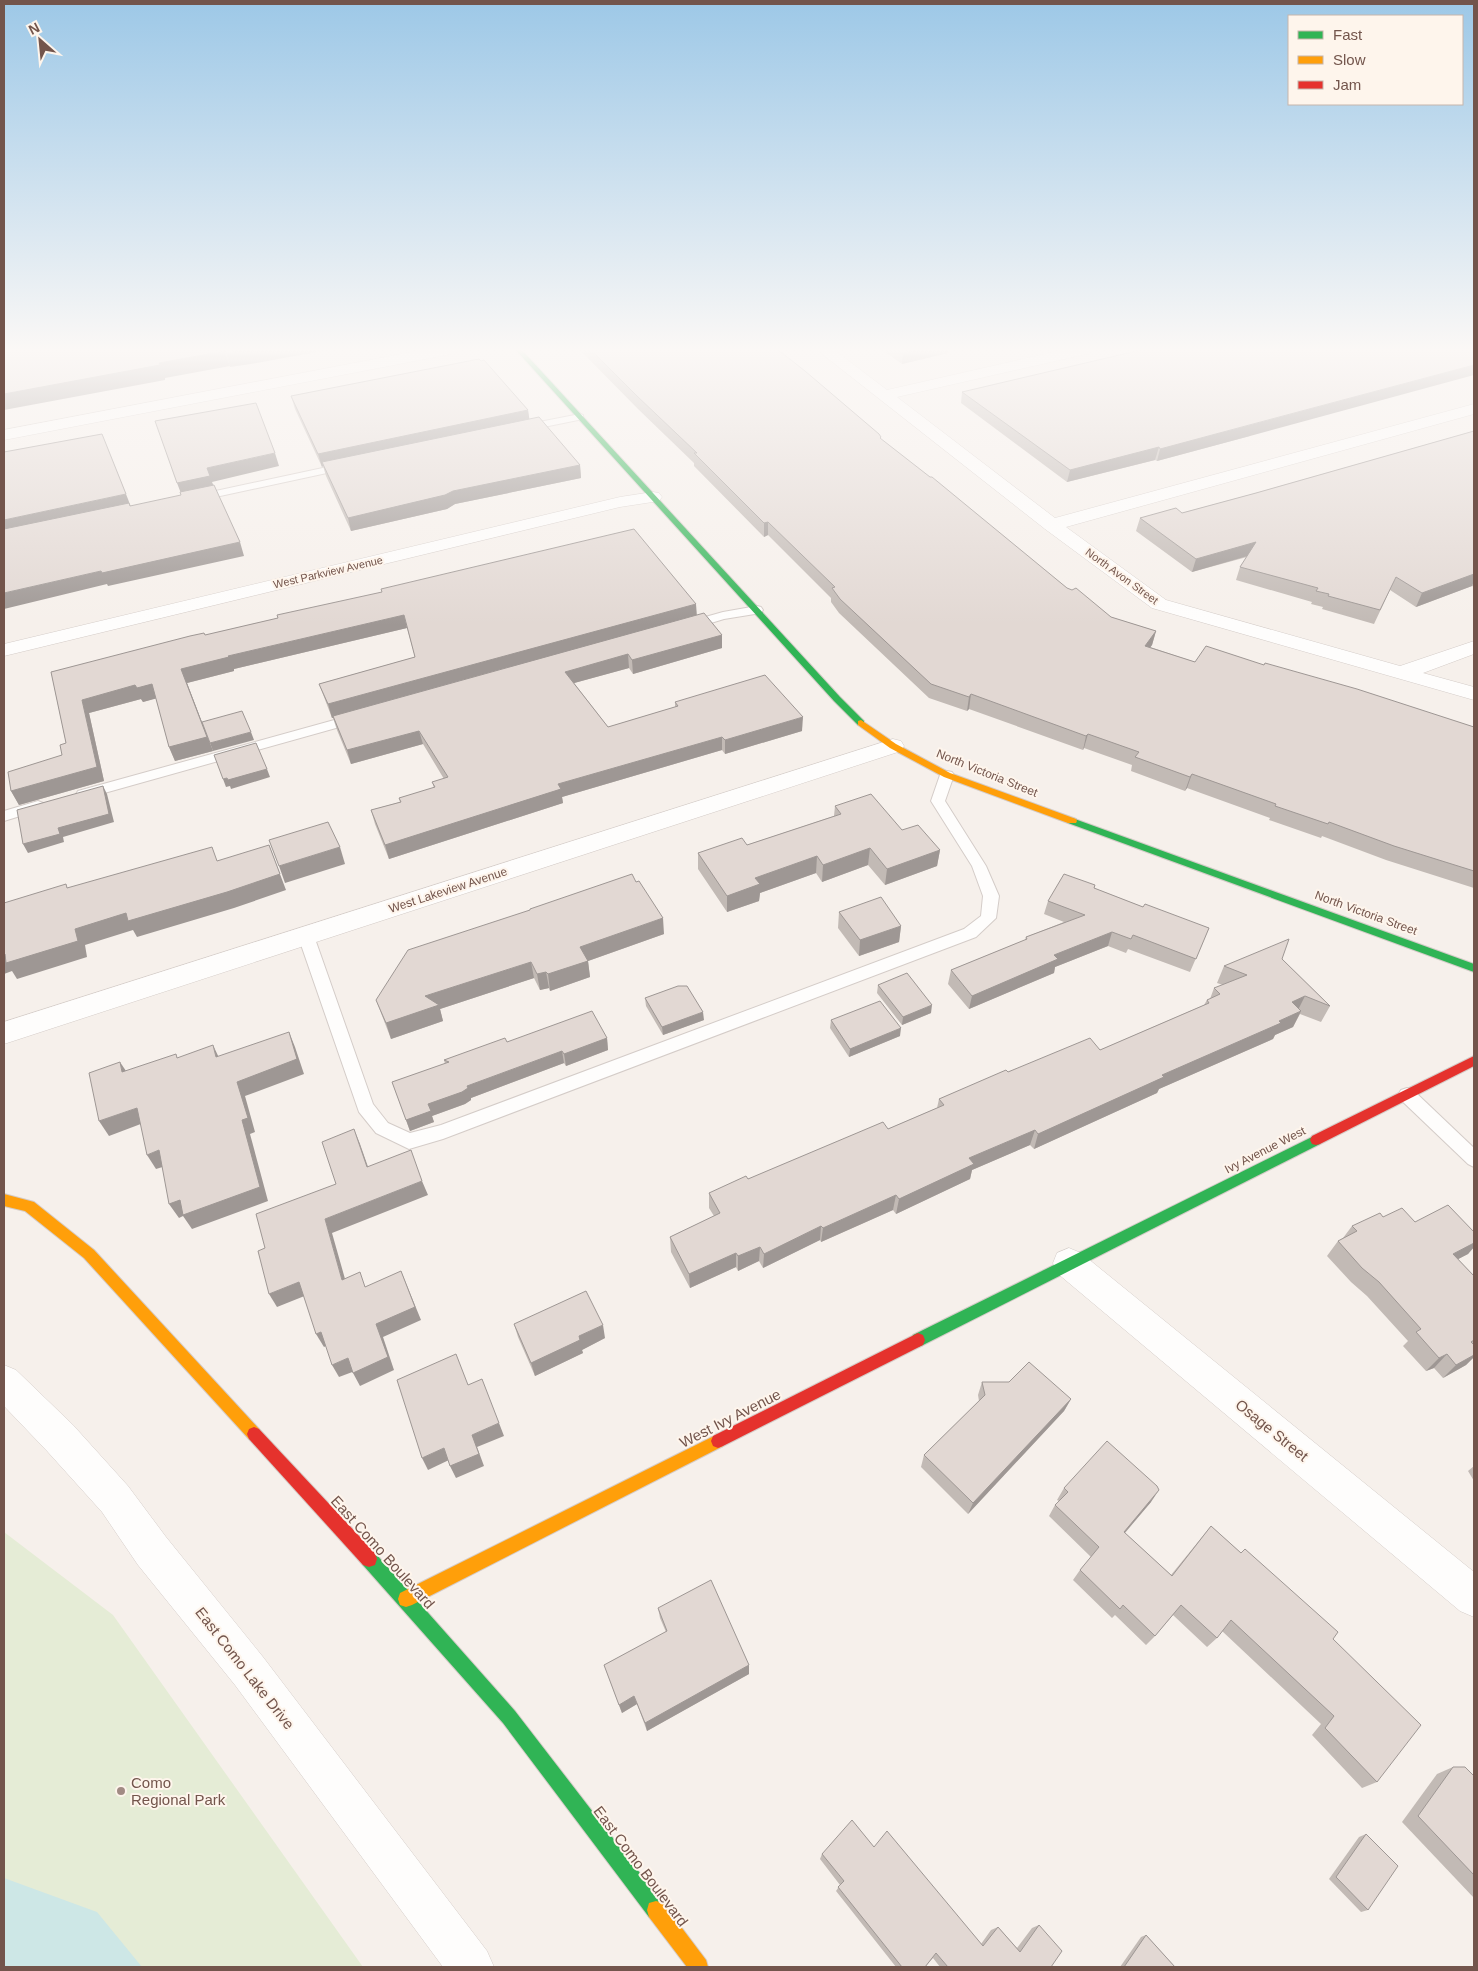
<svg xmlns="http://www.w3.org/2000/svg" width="1478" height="1971" font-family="Helvetica,sans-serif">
	<rect width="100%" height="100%" fill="#f6f0eb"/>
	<polygon fill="#e5ecd6" points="4,1532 113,1615 363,1967 4,1967"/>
	<polygon fill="#cde7e6" points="4,1878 97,1912 142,1967 4,1967"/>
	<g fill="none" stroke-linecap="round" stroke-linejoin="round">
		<g stroke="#d4ccc8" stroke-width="2">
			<g id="lane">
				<polygon points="580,414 583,415 583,419 524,431 519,428 524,425"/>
				<polygon points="346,463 350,464 351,466 350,468 197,501 192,498 197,495"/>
				<polygon points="757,606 761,607 763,610 761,613 724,619 688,630 682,626 684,623 723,612"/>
				<polygon points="356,714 363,718 361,721 83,799 78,797 76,794 78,791"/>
				<polygon points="947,771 952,772 954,775 945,801 986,866 999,896 996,918 976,937 443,1139 409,1149 376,1133 359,1112 298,936 300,932 306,930 312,932 314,936 373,1104 388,1123 410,1133 441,1125 964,929 981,916 983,896 972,866 931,801 940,775 942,772"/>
				<polygon points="38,801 43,803 45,806 43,809 4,821 4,811"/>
				<polygon points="1407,1088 1413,1090 1474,1148 1474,1167 1468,1164 1401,1100 1398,1095 1401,1090"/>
			</g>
		</g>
		<g stroke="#d4ccc8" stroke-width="1">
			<g id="street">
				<polygon points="428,349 459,349 456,352 451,354 4,440 4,430"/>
				<polygon points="816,349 833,349 887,390 1067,349 1094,349 1091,352 1086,354 897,397 1055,518 1474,404 1474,414 1066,527 1166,600 1400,666 1474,641 1474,654 1423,673 1474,687 1474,700 1152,608 1045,529"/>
				<polygon points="653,492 659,493 662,497 659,501 620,507 4,656 4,644 620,497"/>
				<polygon points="893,739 901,741 904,746 901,751 4,1044 4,1022"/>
				<polygon points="1069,1248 1081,1253 1474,1572 1474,1617 1460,1611 1057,1273 1053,1263 1057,1253"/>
				<polygon points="4,1365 16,1370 73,1425 128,1486 166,1537 263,1657 487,1951 494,1967 443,1967 235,1685 138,1565 102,1512 47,1451 4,1406"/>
			</g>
		</g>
		<g stroke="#d5ccc8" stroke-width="2">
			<g id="fast">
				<polygon points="515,349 521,349 840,697 864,721 864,725 858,725 834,701"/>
				<polygon points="1072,818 1474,964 1474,972 1068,823 1067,821 1068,819"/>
				<polygon points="1316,1135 1320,1136 1322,1140 1320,1144 923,1345 918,1347 913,1345 911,1340 913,1335"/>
				<polygon points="369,1551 375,1553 515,1711 663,1903 665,1910 663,1917 656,1919 649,1917 503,1723 363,1565 361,1559 363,1553"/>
			</g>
		</g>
		<g stroke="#d5ccc8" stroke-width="2">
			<g id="slow">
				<polygon points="861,720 896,744 950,773 1076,819 1077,821 1076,823 1068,823 944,777 890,748 858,725 858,721"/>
				<polygon points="4,1194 34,1202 94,1250 259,1429 261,1434 259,1439 254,1441 249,1439 84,1258 25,1211 4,1206"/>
				<polygon points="718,1434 723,1436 725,1441 723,1446 412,1605 406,1607 400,1605 398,1599 400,1593"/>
				<polygon points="656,1901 663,1903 706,1960 708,1967 687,1967 649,1917 647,1910 649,1903"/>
			</g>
		</g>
		<g stroke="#d5ccc8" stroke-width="2">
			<g id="jam">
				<polygon points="1474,1056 1474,1066 1320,1144 1316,1145 1312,1144 1310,1140 1312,1136"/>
				<polygon points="918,1333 923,1335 925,1340 923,1345 723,1446 718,1448 713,1446 711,1441 713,1436"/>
				<polygon points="254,1427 259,1429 375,1553 377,1559 375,1565 369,1567 363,1565 249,1439 247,1434 249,1429"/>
			</g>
		</g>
		<use href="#lane" fill="#fefdfc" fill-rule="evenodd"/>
		<use href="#street" fill="#fefdfc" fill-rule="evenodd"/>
		<use href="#fast" fill="#30b455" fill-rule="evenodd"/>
		<use href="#slow" fill="#ff9f0a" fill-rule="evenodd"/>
		<use href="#jam" fill="#e5322d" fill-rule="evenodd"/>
	</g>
	<g fill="#c2bab5">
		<polygon points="579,349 777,349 881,437 881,439 1067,588 1111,617 1156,631 1152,645 1150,647 1195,662 1264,665 1474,727 1474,888 1386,860 1322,836 1321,838 1269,820 1270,818 1187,788 1185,791 1131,771 1132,765 1084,748 1083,750 969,709 967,711 929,698 839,613 831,602 831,598 768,535 764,537 694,466 694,463 638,409"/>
		<polygon points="881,349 955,349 948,350 948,353 902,364"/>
		<polygon points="962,392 1250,436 1157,461 1155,460 1067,482 961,403"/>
		<polygon points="291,396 528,410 529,420 580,465 581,478 455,504 447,509 351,531 326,476 323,466 322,467 295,409"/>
		<polygon points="1474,431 1474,587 1472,586 1416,607 1390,590 1374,624 1322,609 1323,607 1311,604 1312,602 1236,580 1240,567 1247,557 1192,572 1136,531 1140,518 1182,513 1256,493"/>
		<polygon points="381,589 696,604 696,615 722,635 722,648 633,674 629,668 574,683 608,727 675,707 675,702 802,731 725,754 722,750 562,797 563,803 389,859 375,824 371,810 400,802 399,798 434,788 432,782 444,779 423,744 351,764 337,730 333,718 332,718 324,697 319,684 415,657 407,628 234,669 234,671 187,683 213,751 175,761 169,747 156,698 143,702 141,699 89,713 104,781 19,805 11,791 62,755 66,743 51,672 278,618 382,592"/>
		<polygon points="835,806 902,830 940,850 937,866 885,885 868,865 822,882 816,873 760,893 759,901 727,912 698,869 698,853 747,845 834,816"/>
		<polygon points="1095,885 1094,888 1143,907 1209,928 1190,972 1128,949 1126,953 1108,946 1055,967 1054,973 969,1009 948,984 951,970 1025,940 1026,937 1064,922 1044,914 1048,901"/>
		<polygon points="530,909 664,934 588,961 590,977 550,991 549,988 540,990 534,978 440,1009 443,1021 391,1039 376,1000 530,911"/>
		<polygon points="839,912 901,926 899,942 859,956 838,928"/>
		<polygon points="1282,959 1330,1006 1321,1022 1300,1014 1293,1027 1275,1035 1273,1039 1159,1089 1157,1093 1034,1149 1030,1145 972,1170 970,1179 896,1214 893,1210 821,1242 820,1240 763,1268 759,1261 738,1271 736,1267 690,1288 671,1252 670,1237 714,1216 709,1208 709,1193 888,1129 937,1108 939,1099 1008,1072 1100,1050 1204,1005 1207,1000 1210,999 1214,988 1223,985 1217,983 1224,966"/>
		<polygon points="878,985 931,1013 902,1025 877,993"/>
		<polygon points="645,998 704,1020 663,1035 646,1006"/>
		<polygon points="831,1020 900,1036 849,1057 830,1028"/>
		<polygon points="607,1038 608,1050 566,1066 564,1063 471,1098 471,1100 465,1104 432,1116 434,1122 410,1131 392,1082 445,1064 444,1060 507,1042"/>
		<polygon points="1383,1217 1474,1232 1474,1247 1468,1254 1458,1259 1474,1276 1474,1357 1466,1365 1443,1378 1434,1368 1426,1371 1403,1346 1408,1341 1367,1296 1351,1282 1327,1256 1338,1241 1343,1238 1352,1226"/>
		<polygon points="514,1324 605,1338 582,1350 583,1353 535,1376 518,1337"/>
		<polygon points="982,1382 1071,1399 1064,1411 968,1514 921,1467 924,1455 979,1401 978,1395"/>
		<polygon points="1474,1466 1474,1481 1468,1471"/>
		<polygon points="1064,1488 1151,1502 1125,1533 1171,1575 1211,1526 1241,1553 1245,1549 1333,1639 1377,1782 1362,1788 1312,1735 1321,1724 1222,1631 1217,1638 1207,1647 1173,1615 1155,1636 1146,1645 1115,1615 1112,1618 1073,1580 1080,1570 1091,1557 1049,1516 1055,1505 1059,1501 1057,1500"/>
		<polygon points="658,1608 749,1665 749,1674 647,1731 637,1704 622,1713 604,1665 666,1632 660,1618"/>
		<polygon points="1453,1767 1474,1776 1474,1898 1402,1822 1437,1774"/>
		<polygon points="1366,1834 1368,1910 1361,1912 1329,1879 1359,1837"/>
		<polygon points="874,1847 981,1944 991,1930 998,1927 1017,1948 1032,1928 1039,1925 1051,1967 940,1967 933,1958 925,1967 896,1967 836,1891 840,1885 820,1859 822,1854"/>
		<polygon points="1146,1935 1175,1967 1120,1967 1141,1937"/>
	</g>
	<g fill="#9e9794">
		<polygon points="252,349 333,349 251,364 230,367 226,353"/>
		<polygon points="924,349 955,349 948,350 948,353 902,364 903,353"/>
		<polygon points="225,351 230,366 165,378 165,380 4,410 4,394 159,363"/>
		<polygon points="1474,365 1474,375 1250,436 1157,461 1160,449"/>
		<polygon points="528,410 530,423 322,462 323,466 322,467 318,454"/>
		<polygon points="1159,447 1155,460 1067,482 1070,470"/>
		<polygon points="275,453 279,466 212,482 215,489 182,496 177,483 207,468"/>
		<polygon points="580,465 581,478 455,504 447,509 351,531 348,518 453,491"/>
		<polygon points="126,494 131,507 4,534 4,520"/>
		<polygon points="768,522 768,535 764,537 764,523"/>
		<polygon points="240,542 244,556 108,586 107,584 4,609 4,593 101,571"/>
		<polygon points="1256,542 1251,555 1192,572 1196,559"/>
		<polygon points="1474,574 1474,581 1472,586 1416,607 1422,593"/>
		<polygon points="696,604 697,617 332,718 328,704"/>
		<polygon points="404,615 407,628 234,669 234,671 187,683 213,751 175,761 169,747 181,669 228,656"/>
		<polygon points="1156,631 1152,645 1141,660 1145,646"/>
		<polygon points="722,635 722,648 633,674 632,660"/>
		<polygon points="628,654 629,668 567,685 565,672"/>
		<polygon points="152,684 158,698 143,702 141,699 89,713 104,781 19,805 11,791 97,767 82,700 135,685"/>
		<polygon points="971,694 969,709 967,711 969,697"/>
		<polygon points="803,717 802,731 725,754 725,740"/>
		<polygon points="419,731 423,744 351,764 347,750"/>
		<polygon points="251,732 254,740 213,751 210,743"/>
		<polygon points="1088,734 1084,748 1083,750 1086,736"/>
		<polygon points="722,737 722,750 562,797 563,803 389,859 385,845 558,784"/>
		<polygon points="267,769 270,777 231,789 230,786 226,787 223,779"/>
		<polygon points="1192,774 1187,788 1185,791 1190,777"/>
		<polygon points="103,786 107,794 114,822 63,837 64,842 28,853 23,844 58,828"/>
		<polygon points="269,845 286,890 234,908 137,937 133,930 85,945 87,957 17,979 12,971 4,974 4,954 75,929"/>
		<polygon points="340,847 345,864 285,883 279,866"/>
		<polygon points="870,848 868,865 822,882 823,865"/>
		<polygon points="940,850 937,866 885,885 887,869"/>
		<polygon points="817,856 816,873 760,893 759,901 727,912 727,896 755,878"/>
		<polygon points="663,918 664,934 588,961 590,977 550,991 548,974 580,947"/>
		<polygon points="901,926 899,942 859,956 860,940"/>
		<polygon points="1112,932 1108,946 1055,967 1054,973 969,1009 972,996 1054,955"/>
		<polygon points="531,962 534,978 440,1009 443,1021 391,1039 386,1023 425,996"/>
		<polygon points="546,972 549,988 540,990 537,974"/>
		<polygon points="1305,996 1297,1012 1292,1002"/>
		<polygon points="932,1005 931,1013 902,1025 903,1017"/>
		<polygon points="1301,1011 1293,1027 1275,1035 1273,1039 1159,1089 1157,1093 1034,1149 1038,1134 1162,1075"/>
		<polygon points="703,1012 704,1020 663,1035 662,1027"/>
		<polygon points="901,1028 900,1036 849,1057 850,1049"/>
		<polygon points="289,1032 295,1047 304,1074 245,1096 255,1132 250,1134 268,1201 192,1229 183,1216 179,1218 169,1204 237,1082"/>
		<polygon points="607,1038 608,1050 566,1066 564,1054"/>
		<polygon points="213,1045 220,1060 216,1057"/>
		<polygon points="562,1051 564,1063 471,1098 471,1100 465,1104 432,1116 434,1122 410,1131 406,1120 428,1104 467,1086"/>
		<polygon points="120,1062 130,1077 122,1072"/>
		<polygon points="137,1108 146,1122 109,1136 99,1121"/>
		<polygon points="354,1129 360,1144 373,1181 367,1167"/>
		<polygon points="1035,1130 1030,1145 972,1170 970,1179 896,1214 899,1199 969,1158"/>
		<polygon points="159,1150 169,1165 156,1169 147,1155"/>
		<polygon points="422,1181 428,1195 332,1233 349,1293 342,1280 325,1219"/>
		<polygon points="896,1195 893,1210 821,1242 823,1228"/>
		<polygon points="821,1226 820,1240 763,1268 764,1254"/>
		<polygon points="1474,1243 1474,1247 1468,1254 1441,1268 1453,1254"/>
		<polygon points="760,1247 759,1261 738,1271 738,1256"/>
		<polygon points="736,1253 736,1267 690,1288 689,1274"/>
		<polygon points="401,1271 421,1320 383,1337 394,1370 360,1386 353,1373"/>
		<polygon points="299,1282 307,1295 277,1307 269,1294"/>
		<polygon points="603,1325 605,1338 582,1350 583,1353 535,1376 531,1363 579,1336"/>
		<polygon points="321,1332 328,1345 324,1347 316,1334"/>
		<polygon points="1447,1354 1434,1368 1426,1371 1439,1358"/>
		<polygon points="1474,1355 1474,1357 1466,1365 1443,1378 1456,1365"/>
		<polygon points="348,1358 355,1371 339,1377 332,1365"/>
		<polygon points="1071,1399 1064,1411 968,1514 973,1503"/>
		<polygon points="499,1423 504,1436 477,1447 484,1466 456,1478 450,1466 472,1435"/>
		<polygon points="444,1448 449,1460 428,1470 422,1458"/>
		<polygon points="1159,1490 1151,1502 1116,1543 1124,1532"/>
		<polygon points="749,1665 749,1674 647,1731 645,1723"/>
		<polygon points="634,1696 637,1704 622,1713 619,1705"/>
	</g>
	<g fill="#e2d8d3" stroke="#9e9794">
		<polygon points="4,349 252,349 226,353 225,351 159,363 160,365 4,394"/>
		<polygon points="590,349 777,349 805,371 879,434 881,437 880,438 930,477 932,477 1067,588 1072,590 1076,588 1111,617 1156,631 1145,646 1195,662 1206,646 1264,665 1265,663 1357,689 1474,727 1474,871 1394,846 1329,822 1328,824 1275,806 1276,804 1192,774 1190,777 1135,757 1139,752 1088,734 1086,736 971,694 969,697 931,684 840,599 832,588 835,587 768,522 764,523 694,453 697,453 637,396"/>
		<polygon points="896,349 924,349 903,353"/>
		<polygon points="1145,349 1474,349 1474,365 1253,424 1160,449 1159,447 1070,470 962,392"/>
		<polygon points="479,359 481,361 484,360 528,410 318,454 291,396"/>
		<polygon points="256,403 275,453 207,468 210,476 177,483 155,421"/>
		<polygon points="539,417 580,465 453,491 445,495 348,518 322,462"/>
		<polygon points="1474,431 1474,574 1422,593 1396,577 1380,610 1328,596 1329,594 1316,591 1318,588 1240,567 1256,542 1196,559 1140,518 1176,508 1182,513 1256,493"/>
		<polygon points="102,434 126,494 4,520 4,452"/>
		<polygon points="214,485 240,542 102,573 101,571 4,593 4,529 129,503 130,506 181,495 180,492"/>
		<polygon points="634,529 696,604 328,704 319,684 415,657 404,615 228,656 229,657 181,669 207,737 169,747 152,684 137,688 135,685 82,700 97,767 11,791 8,772 62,755 60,745 66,743 51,672 190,636 204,633 205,635 278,618 277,615 382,592 381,589"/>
		<polygon points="704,613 722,635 632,660 628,654 565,672 608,727 678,706 675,702 765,675 803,717 725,740 722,737 558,784 561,789 385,845 371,810 401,802 399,798 435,787 432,782 448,777 419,731 347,750 333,716"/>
		<polygon points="242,711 251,732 210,743 202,722"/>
		<polygon points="256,743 267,769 228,780 227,778 223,779 214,755"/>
		<polygon points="103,786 109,814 58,828 60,834 23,844 17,810"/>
		<polygon points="871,794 902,830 918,825 940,850 887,869 870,848 823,865 817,856 755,878 760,884 727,896 698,853 742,838 747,845 841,814 835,806"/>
		<polygon points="328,822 340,847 279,866 269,840"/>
		<polygon points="269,845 280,874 227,892 128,921 126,913 75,929 78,941 6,963 5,954 4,954 4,903 66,884 67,888 212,847 217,861"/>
		<polygon points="632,874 636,882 639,881 663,918 580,947 588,961 548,974 546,972 537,974 531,962 425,996 439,1005 386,1023 376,1000 408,950 530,910 530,909"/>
		<polygon points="1064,874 1095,885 1094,888 1143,907 1145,904 1209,928 1196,959 1133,935 1131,939 1112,932 1054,955 1058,959 972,996 951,970 1027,939 1026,937 1085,915 1048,901"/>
		<polygon points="881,897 901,926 860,940 839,912"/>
		<polygon points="1289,939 1282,959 1330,1006 1305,996 1292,1002 1301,1011 1279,1021 1281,1023 1162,1075 1164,1077 1038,1134 1035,1130 969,1158 974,1164 899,1199 896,1195 823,1228 821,1226 764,1254 760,1247 738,1256 736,1253 689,1274 670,1237 720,1213 709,1193 746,1176 748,1179 883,1122 888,1129 944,1105 939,1099 1006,1070 1008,1072 1090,1038 1100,1050 1209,1003 1207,1000 1220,994 1214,988 1247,975 1224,966"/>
		<polygon points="907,973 932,1005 903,1017 878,985"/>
		<polygon points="678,986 687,986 703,1012 662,1027 645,998"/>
		<polygon points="880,1001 901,1028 850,1049 831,1020"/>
		<polygon points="592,1011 607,1038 564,1054 562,1051 467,1086 468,1088 462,1092 428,1104 431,1111 406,1120 392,1082 449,1062 444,1060 505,1038 507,1042"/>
		<polygon points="289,1032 297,1059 237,1082 248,1118 242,1120 260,1187 183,1215 180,1200 169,1204 159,1150 147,1155 137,1108 99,1121 89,1073 120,1062 122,1072 176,1054 177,1058 213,1045 216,1057"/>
		<polygon points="354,1129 367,1167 411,1150 422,1181 325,1219 342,1280 360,1272 365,1287 401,1271 415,1307 376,1324 388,1357 353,1373 348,1358 332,1365 321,1332 316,1334 299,1282 269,1294 258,1251 265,1248 256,1214 336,1184 322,1142"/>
		<polygon points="1448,1205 1474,1232 1474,1243 1453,1254 1474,1276 1474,1340 1471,1342 1474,1345 1474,1355 1456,1365 1447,1354 1439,1358 1416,1332 1421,1329 1379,1282 1362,1268 1338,1241 1357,1231 1352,1226 1380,1213 1383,1217 1402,1208 1415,1222"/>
		<polygon points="586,1291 603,1325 579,1336 580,1340 531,1363 514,1324"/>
		<polygon points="456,1354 468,1385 482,1379 499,1423 472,1435 479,1454 450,1466 444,1448 422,1458 397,1380"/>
		<polygon points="1029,1362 1071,1399 973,1503 924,1455 985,1395 982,1382 1009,1382"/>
		<polygon points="1107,1441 1157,1486 1159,1490 1124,1532 1172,1576 1211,1526 1241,1553 1245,1549 1338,1632 1333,1639 1421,1725 1377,1782 1325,1728 1334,1716 1231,1620 1217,1638 1181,1605 1155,1636 1123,1605 1120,1609 1080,1570 1099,1547 1055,1505 1068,1492 1064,1488"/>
		<polygon points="711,1580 749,1665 645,1723 634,1696 619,1705 604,1665 667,1631 658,1608"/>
		<polygon points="1453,1767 1465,1767 1474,1776 1474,1875 1418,1816"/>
		<polygon points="852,1820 874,1847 887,1831 983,1946 998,1927 1020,1952 1039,1925 1062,1951 1051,1967 948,1967 936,1953 925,1967 902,1967 838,1887 844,1881 822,1854"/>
		<polygon points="1366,1834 1398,1866 1368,1910 1336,1877"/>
		<polygon points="1146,1935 1175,1967 1124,1967"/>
	</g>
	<linearGradient id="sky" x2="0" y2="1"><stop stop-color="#9dc8e7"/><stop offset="0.56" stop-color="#fbf8f6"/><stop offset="1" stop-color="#fbf8f6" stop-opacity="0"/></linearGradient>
	<rect width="1478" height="625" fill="url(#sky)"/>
	<circle fill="#a18b84" stroke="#fef5ec" stroke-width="2" cx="121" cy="1791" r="5"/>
	<g text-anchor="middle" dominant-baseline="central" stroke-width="4" stroke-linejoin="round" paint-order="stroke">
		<g font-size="11" fill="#73554c" stroke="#fef5ec">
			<text transform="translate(328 572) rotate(-13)">West Parkview Avenue</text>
			<text transform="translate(1122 576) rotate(36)">North Avon Street</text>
		</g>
		<g font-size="12" fill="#73554c" stroke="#fef5ec">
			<text transform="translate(987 773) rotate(22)">North Victoria Street</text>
			<text transform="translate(448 890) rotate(-18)">West Lakeview Avenue</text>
			<text transform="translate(1366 913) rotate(20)">North Victoria Street</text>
			<text transform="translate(1265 1150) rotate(-27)">Ivy Avenue West</text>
		</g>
		<g font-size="15" fill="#73554c" stroke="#fef5ec">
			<text transform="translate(730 1418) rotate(-27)">West Ivy Avenue</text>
			<text transform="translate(1272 1430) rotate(39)">Osage Street</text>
			<text transform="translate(383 1552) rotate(48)">East Como Boulevard</text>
			<text transform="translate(245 1668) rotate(52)">East Como Lake Drive</text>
			<text transform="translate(641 1866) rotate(53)">East Como Boulevard</text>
		</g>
		<g font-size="15" fill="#73554c" stroke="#fef5ec" text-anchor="start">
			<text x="131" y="1782">Como<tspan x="131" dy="17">Regional Park</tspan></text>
		</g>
	</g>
	<rect width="1478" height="1971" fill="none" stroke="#73554c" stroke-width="10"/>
	<rect x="1288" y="15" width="175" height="90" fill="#fef5ec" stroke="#c6b5ac"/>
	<rect x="1298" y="31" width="25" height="8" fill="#30b455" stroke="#c6b5ac"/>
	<text x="1333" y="40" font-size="15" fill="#73554c">Fast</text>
	<rect x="1298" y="56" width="25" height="8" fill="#ff9f0a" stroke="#c6b5ac"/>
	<text x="1333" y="65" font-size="15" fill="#73554c">Slow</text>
	<rect x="1298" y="81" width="25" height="8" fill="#e5322d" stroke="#c6b5ac"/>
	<text x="1333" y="90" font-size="15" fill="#73554c">Jam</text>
	<g transform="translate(40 40) rotate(333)" stroke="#fef5ec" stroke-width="4" paint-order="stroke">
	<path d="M0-4L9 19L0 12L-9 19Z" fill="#73554c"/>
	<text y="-8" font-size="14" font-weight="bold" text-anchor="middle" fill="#73554c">N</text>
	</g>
</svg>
